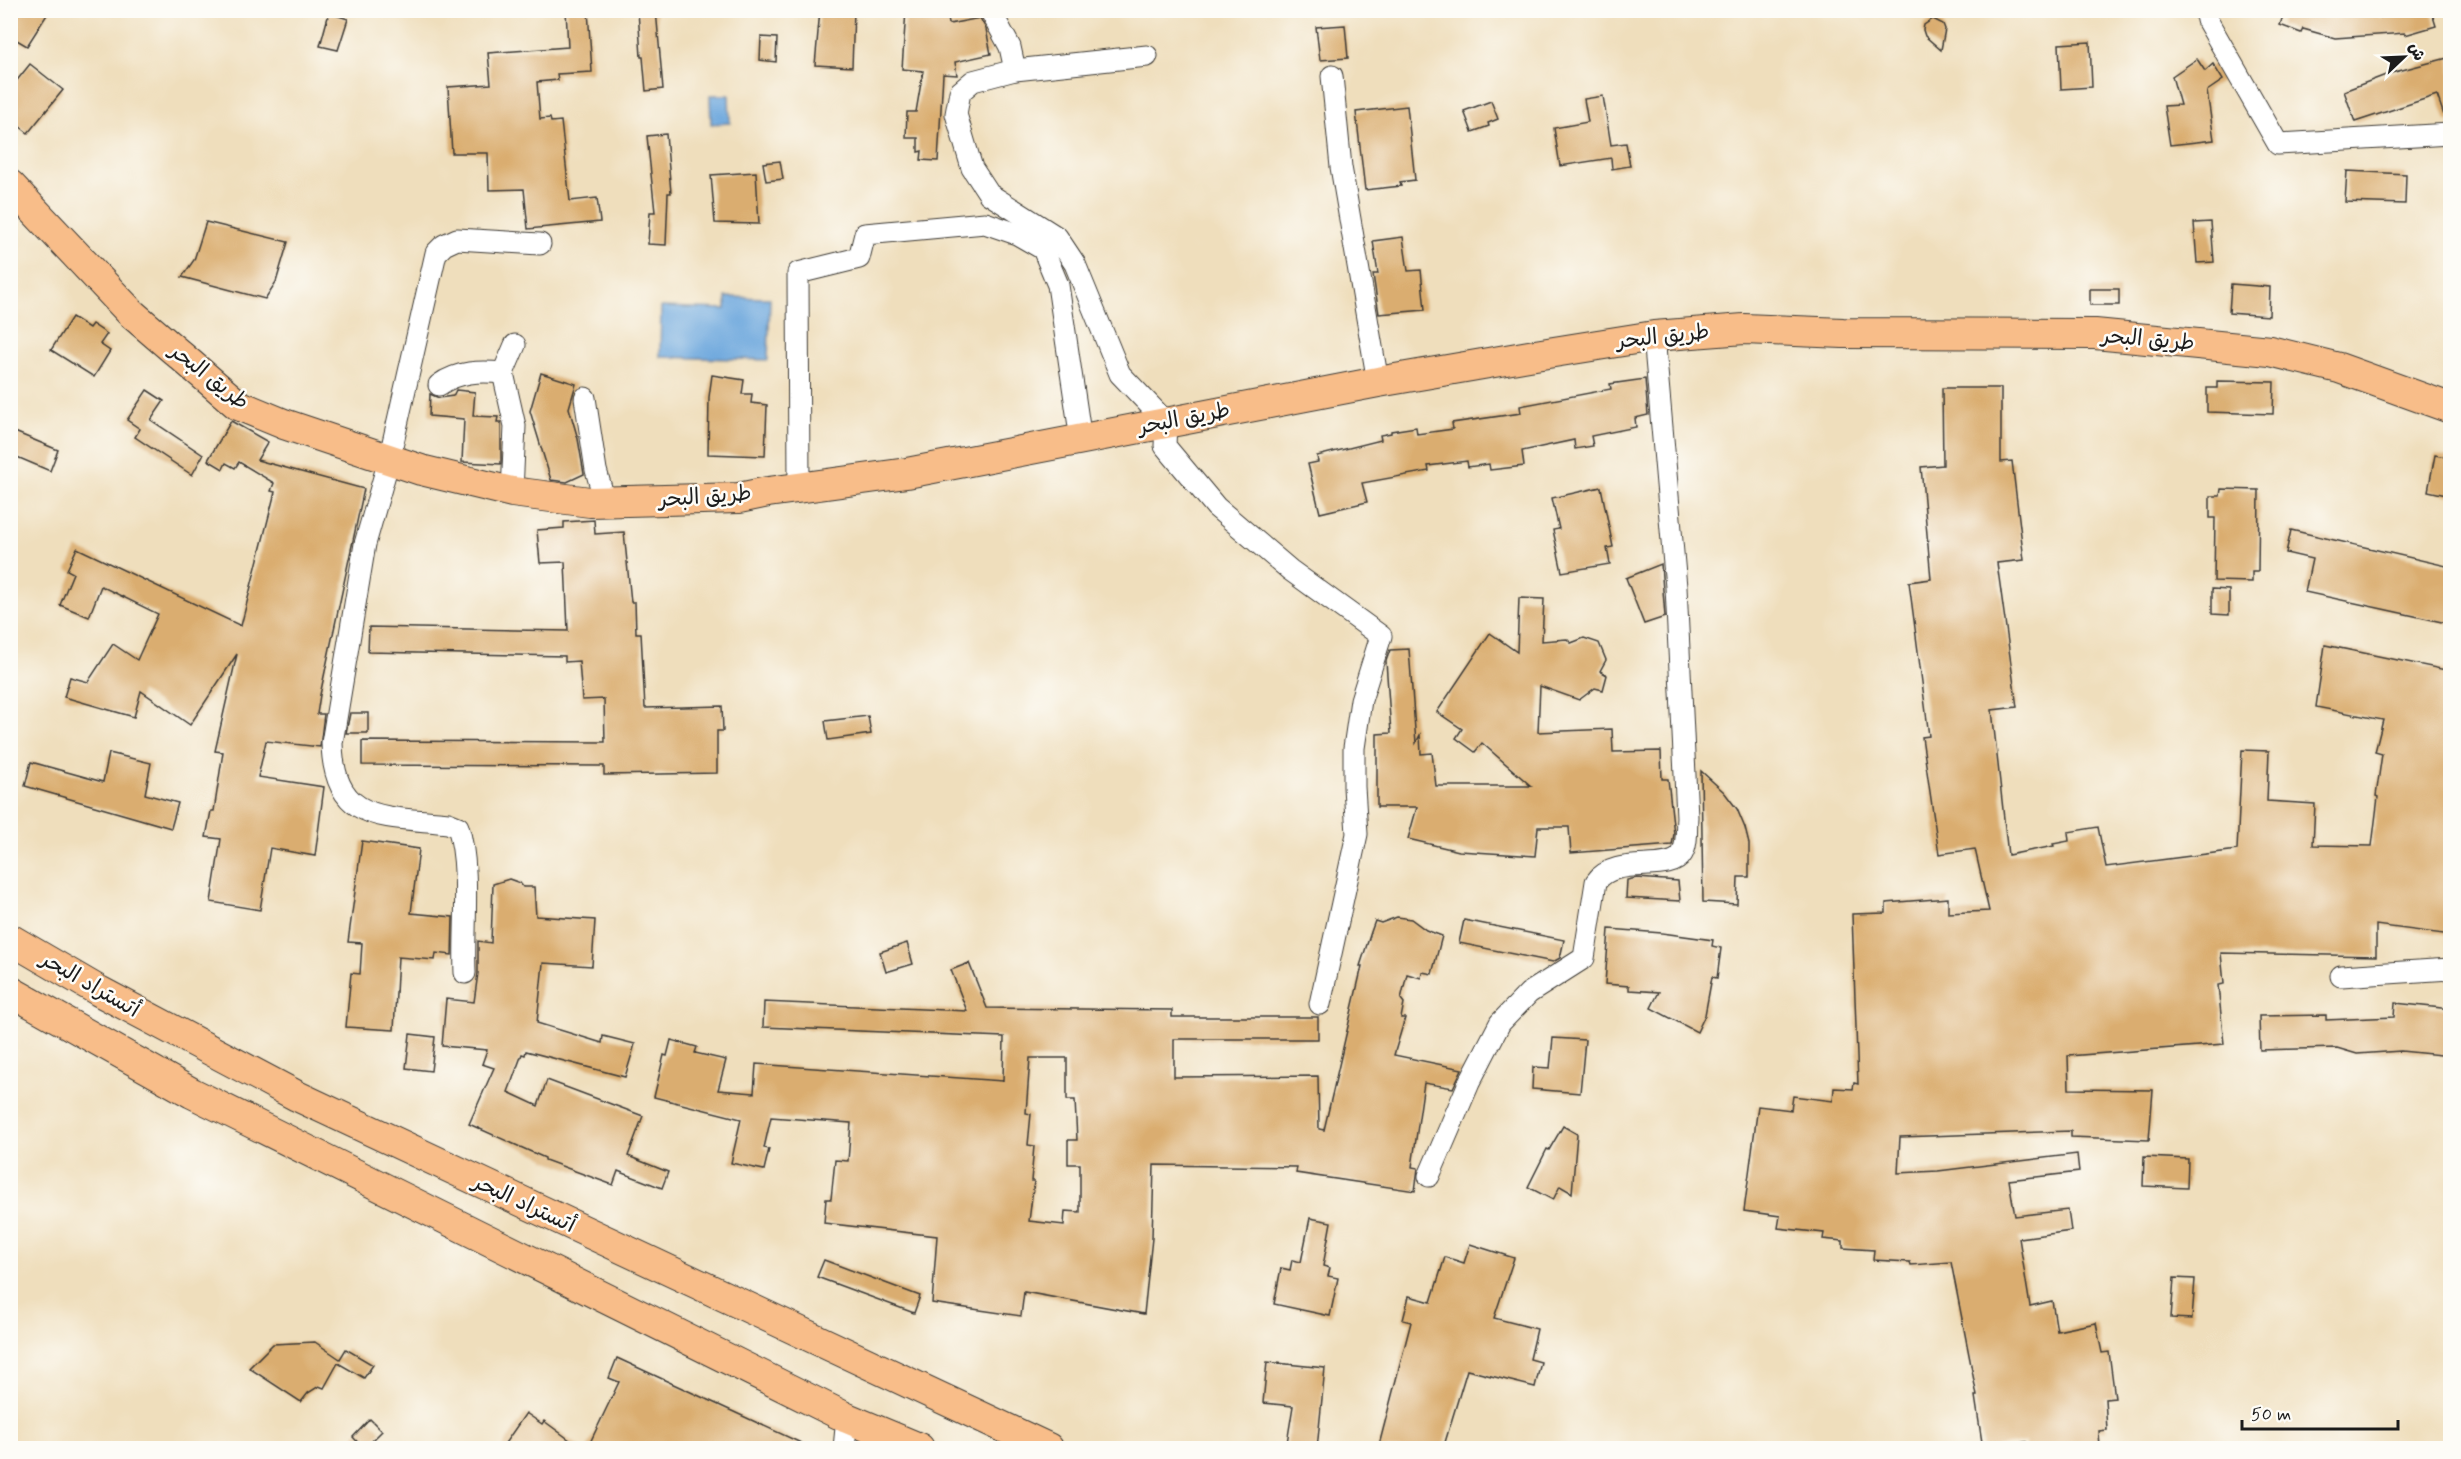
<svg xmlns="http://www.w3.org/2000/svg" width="2461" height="1459" font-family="Mynerve,'Playpen Sans Arabic',sans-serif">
	<rect width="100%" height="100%" fill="#fdfcf7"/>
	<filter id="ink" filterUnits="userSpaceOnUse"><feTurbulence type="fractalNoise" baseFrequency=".0167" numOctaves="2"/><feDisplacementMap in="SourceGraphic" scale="12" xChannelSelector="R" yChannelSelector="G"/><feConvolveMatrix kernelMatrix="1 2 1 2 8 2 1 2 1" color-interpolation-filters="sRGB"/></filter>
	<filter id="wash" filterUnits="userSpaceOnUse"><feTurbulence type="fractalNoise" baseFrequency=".008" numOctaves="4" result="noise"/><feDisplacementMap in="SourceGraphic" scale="24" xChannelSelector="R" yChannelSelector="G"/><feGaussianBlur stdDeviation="1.35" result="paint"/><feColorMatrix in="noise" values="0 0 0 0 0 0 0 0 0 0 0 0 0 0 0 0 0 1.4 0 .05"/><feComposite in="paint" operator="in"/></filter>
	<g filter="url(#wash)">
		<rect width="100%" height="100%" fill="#efdebc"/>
		<g fill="#6da7dd" stroke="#44627c" stroke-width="1.5">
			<polygon points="710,95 729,95 730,123 711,124"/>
			<polygon points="726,297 770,298 768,360 660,357 661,307 726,309"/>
		</g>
		<g id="blocks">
			<g fill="#daad6f" fill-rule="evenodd">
				<polygon points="16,10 50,10 27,46 10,36 10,19"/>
				<polygon points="566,10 588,10 592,72 557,74 558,80 537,82 540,119 550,118 551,122 561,121 570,201 597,198 600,222 528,229 524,189 489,190 488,153 452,153 448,87 491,84 488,53 568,47"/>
				<polygon points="638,10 656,10 663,89 646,91 643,57 641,57"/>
				<polygon points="820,10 854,10 852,67 815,65"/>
				<polygon points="906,10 947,10 949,24 980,18 986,29 991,54 955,62 957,75 943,74 938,161 921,160 922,151 918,152 918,138 906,138 907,112 916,112 923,71 902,69"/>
				<polygon points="2285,10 2330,10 2341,14 2378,10 2379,18 2402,10 2431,10 2436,26 2405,35 2405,33 2335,38 2303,29 2301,33 2280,25"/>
				<polygon points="329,13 348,19 338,50 320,46"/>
				<polygon points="1933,19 1943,24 1945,29 1941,50 1925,36 1923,30 1924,25"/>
				<polygon points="1345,25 1348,58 1320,60 1316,27"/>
				<polygon points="761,37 777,38 776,62 760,60"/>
				<polygon points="2090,42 2092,87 2061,89 2059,44"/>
				<polygon points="2451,57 2451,121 2446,121 2437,95 2355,122 2344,91 2391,73"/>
				<polygon points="2197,59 2205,71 2213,64 2223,80 2207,91 2214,140 2170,145 2164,106 2180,105 2172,76"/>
				<polygon points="30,64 63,90 28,133 10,119 10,89"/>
				<polygon points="1603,96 1611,145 1626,143 1630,166 1612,169 1611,158 1560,166 1554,128 1588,122 1584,99"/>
				<polygon points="1491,101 1498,119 1488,123 1489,126 1472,132 1464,111"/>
				<polygon points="1407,106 1415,180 1400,182 1401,186 1365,190 1356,112"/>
				<polygon points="666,134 671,193 668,193 666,245 648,244 650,212 655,212 647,136"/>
				<polygon points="780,161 783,179 766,181 763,163"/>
				<polygon points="2347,171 2406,174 2405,204 2345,202"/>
				<polygon points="756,172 759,224 715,223 711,175"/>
				<polygon points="206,222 288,242 276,282 265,299 182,277 194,260"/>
				<polygon points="2211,222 2214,262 2197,263 2194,223"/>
				<polygon points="1403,237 1408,271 1421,270 1425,310 1379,314 1373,274 1378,274 1373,241"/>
				<polygon points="2231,284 2270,287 2269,316 2229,313"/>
				<rect x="2090" y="289" width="29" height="16"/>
				<polygon points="72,317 89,328 92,324 107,334 100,344 110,351 94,377 51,350"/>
				<polygon points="541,373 576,384 569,408 578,439 584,474 567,482 551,480 530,411"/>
				<polygon points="712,375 744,380 742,394 752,394 751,403 767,405 765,456 708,454 709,397"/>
				<polygon points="1645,379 1648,415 1635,418 1636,427 1591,436 1593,446 1575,449 1574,440 1522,451 1524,466 1490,470 1489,464 1468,467 1467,461 1428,466 1429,471 1362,483 1367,502 1320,513 1308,464 1318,462 1317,456 1381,440 1380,435 1391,433 1391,431 1416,427 1417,434 1453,429 1452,423 1521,413 1520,406 1611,389 1610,384"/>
				<polygon points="2217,381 2274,382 2273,414 2207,412 2207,388 2217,388"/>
				<polygon points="1942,388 2001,388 2001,462 2012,461 2024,560 1997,563 2017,707 1992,710 2008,855 2054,846 2053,844 2069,841 2068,832 2098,827 2106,867 2237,850 2242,750 2269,751 2267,801 2315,804 2313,845 2372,846 2378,797 2376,796 2382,754 2375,752 2383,720 2316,707 2325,645 2451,671 2451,935 2376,925 2376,956 2221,953 2224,984 2218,985 2224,1044 2068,1056 2069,1089 2153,1090 2149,1140 2071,1137 2071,1131 1900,1137 1898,1173 1938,1171 2077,1154 2079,1172 2009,1180 2015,1216 2068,1210 2071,1231 2019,1238 2030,1306 2052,1301 2057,1331 2096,1323 2102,1353 2109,1352 2115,1398 2105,1399 2107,1430 2099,1431 2100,1449 2026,1449 2026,1442 1983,1449 1975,1396 1977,1396 1951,1262 1911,1265 1910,1262 1873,1260 1874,1250 1843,1248 1843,1241 1823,1239 1824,1233 1778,1228 1780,1216 1744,1211 1758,1106 1791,1110 1793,1096 1833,1101 1834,1088 1853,1089 1854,1083 1858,1084 1852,914 1886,913 1886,903 1948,898 1948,913 1989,911 1975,849 1939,854 1922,737 1929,736 1909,582 1931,579 1921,467 1943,465"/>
				<polygon points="147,390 164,401 151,420 203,455 192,475 135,437 140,429 127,420"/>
				<polygon points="456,390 475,392 473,416 498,417 497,422 501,422 501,464 462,462 464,419 429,416 430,394 439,398 453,396"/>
				<polygon points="231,421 268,442 257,460 364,489 320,695 317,714 324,714 320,747 266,741 258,777 324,787 315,856 270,848 260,910 211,902 221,839 206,837 211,811 214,811 223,752 215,751 237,654 190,725 141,691 134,717 64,697 70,677 88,682 113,644 137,660 158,614 101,586 89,617 60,605 73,573 67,570 77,548 241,626 275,492 271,491 274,483 239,462 235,468 226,463 223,469 208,460"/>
				<polygon points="10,430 58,450 50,471 10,454"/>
				<polygon points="2435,455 2451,458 2451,496 2428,491"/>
				<polygon points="1601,487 1613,547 1607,548 1610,564 1562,572 1553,530 1559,529 1552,498"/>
				<polygon points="2221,489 2259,490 2258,572 2252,572 2252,582 2214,581 2215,518 2210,518 2210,496 2220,496"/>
				<polygon points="594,520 595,534 624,532 631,602 635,602 636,633 641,633 645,708 722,706 723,731 717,731 717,773 604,775 604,766 362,765 362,741 605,742 604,699 582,700 579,661 565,662 565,656 368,652 369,627 568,631 565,562 540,563 537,530 564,528 564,522"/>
				<polygon points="2291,530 2451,567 2451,624 2305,592 2312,559 2286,553"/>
				<polygon points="1661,564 1665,617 1644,624 1626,578"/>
				<polygon points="2212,589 2229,590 2229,615 2212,614"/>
				<polygon points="1519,598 1544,599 1542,641 1567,639 1571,643 1584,638 1599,643 1606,660 1600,671 1607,675 1603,690 1595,688 1579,700 1540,686 1538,732 1612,729 1613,752 1661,751 1662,779 1668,779 1674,834 1672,845 1571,853 1569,827 1538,827 1535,856 1459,851 1408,839 1417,807 1377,807 1377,734 1391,733 1386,661 1390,650 1409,649 1416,743 1420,735 1421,754 1432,753 1436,786 1531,786 1482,743 1475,752 1456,738 1462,729 1437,712 1490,633 1517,652"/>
				<polygon points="350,713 368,713 368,733 346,733"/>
				<polygon points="868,716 871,734 828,740 825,721"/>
				<polygon points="109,753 151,763 145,794 178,803 171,828 25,786 31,762 103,782"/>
				<polygon points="1701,771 1724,792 1737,809 1745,828 1749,844 1749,877 1738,877 1737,904 1703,902"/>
				<polygon points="362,841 419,849 411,913 453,917 452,955 436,953 435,960 398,957 394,1030 346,1027 351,973 360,974 362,943 348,942"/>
				<polygon points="1637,878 1678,881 1680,901 1626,898 1627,880"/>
				<polygon points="509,879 520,883 523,887 534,887 536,916 595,920 592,966 543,963 537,1023 602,1043 603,1036 635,1044 625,1077 526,1051 525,1055 522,1054 508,1092 538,1106 547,1080 643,1116 628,1156 668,1172 662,1188 618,1171 613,1185 545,1160 545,1158 469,1124 494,1068 482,1064 487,1050 442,1046 446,999 474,1002 478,973 478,941 491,943 493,884"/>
				<path d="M1397,917L1411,919L1426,930L1442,936L1432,974L1422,972L1421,978L1407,974L1401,999L1404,1003L1401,1018H1405L1394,1055L1462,1069L1453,1088L1424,1083L1412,1167L1418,1168L1415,1191L1296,1173L1297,1167L1154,1165L1152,1238L1144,1314L1024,1292L1021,1316L932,1303L937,1236L824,1223L826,1199H831L835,1160L848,1161L851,1123L771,1117L764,1148L769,1149L764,1170L731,1163L741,1119L654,1097L664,1055L667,1056L671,1040L697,1047L695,1053L726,1060L718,1090L754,1093L756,1064L1003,1081L1004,1037L763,1027L764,1002L967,1011L951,970L969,963L987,1008L1172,1010V1017H1318V1039H1174V1077L1318,1076L1319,1129L1324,1130L1362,966H1360L1371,932L1375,921L1381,923ZM1030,1058H1067V1100H1075L1077,1140H1068V1164H1080V1212L1065,1211L1064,1225L1029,1221L1034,1181H1031L1034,1146L1028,1145L1031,1114L1026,1113Z"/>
				<polygon points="1464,920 1564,940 1560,958 1553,962 1459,943"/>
				<polygon points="1609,929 1662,933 1713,940 1712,946 1721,948 1717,978 1712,977 1705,1015 1697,1032 1651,1008 1659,992 1629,990 1629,986 1605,984"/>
				<polygon points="907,943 913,964 886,972 880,952"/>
				<polygon points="2395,1003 2451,1009 2451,1056 2401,1051 2357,1054 2337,1048 2260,1050 2259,1016 2326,1015 2326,1020 2394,1017"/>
				<polygon points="410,1034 435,1037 431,1071 406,1068"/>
				<polygon points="1553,1038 1585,1040 1580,1093 1532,1089 1533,1067 1550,1068"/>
				<polygon points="1563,1126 1577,1134 1572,1193 1560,1186 1553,1200 1528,1187 1547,1149 1549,1150"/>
				<polygon points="2144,1157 2188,1159 2187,1188 2143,1186"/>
				<polygon points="1310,1218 1331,1222 1323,1266 1330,1268 1328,1276 1338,1278 1330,1316 1274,1304 1281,1268 1290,1270 1292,1260 1301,1262"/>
				<polygon points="1470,1244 1514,1258 1494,1318 1537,1329 1530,1359 1541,1362 1535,1387 1467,1370 1443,1449 1378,1449 1411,1322 1403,1320 1409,1296 1431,1302 1445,1257 1464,1263"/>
				<polygon points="824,1260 920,1296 914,1313 817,1277"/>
				<polygon points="2174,1278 2195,1279 2192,1319 2171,1318"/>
				<polygon points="315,1342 340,1359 346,1349 373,1365 364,1378 338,1363 324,1388 319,1386 308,1393 301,1402 249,1368 273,1344"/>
				<polygon points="617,1358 814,1449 587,1449 619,1382 609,1378"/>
				<polygon points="1267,1362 1325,1368 1317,1449 1286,1449 1293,1406 1263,1403"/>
				<polygon points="526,1413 542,1424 544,1421 582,1449 501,1449"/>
				<polygon points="370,1419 382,1431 364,1449 353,1437"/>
			</g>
		</g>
	</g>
	<g filter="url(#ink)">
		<use href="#blocks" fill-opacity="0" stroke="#3c3934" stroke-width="1.5"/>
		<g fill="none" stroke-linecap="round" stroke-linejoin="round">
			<g stroke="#3c3934" stroke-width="23">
				<g id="minor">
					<polyline points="990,10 1010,47 1015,70"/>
					<polyline points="2205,10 2207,20 2278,144 2450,134"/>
					<polyline points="1147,56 1015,70 973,81 960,92 956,114 972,168 989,194 1057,237 1075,264 1120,374 1166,422 1165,446 1216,507 1290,570 1381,636 1361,700 1354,748 1354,787 1357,834 1320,1004"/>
					<polyline points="1332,76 1341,167 1378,382"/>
					<path d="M439,385C458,371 480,371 503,373"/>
					<polyline points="585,398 596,470 605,502"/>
					<polyline points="799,489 798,273 859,258 865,234 985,223 1017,234 1043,249 1058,285 1081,440"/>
					<polyline points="512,492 515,426 503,373 515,345"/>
					<path d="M465,973C463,930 471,867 458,827L448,823C384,816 334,824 332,743L365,544L389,460L436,253L444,245L457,239L540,244"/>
					<polyline points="2341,976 2450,969"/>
					<path d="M1429,1176L1469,1083L1500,1023L1529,993L1584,958L1596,882C1614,854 1670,875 1682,854C1688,844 1686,828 1687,817L1676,587L1654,336"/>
					<polyline points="844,1448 847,1418"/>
				</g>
			</g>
			<g stroke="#3c3934" stroke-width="32">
				<g id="highway">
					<polyline points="10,185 131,313 238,405 284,424 421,470 512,492 590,502 739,498 768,492 907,473 1378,382 1529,356 1654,336 1744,329 1843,333 2095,334 2270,351 2339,368 2450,408"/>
					<polyline points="10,939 99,991 297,1096 1048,1448"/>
					<polyline points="10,991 192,1093 847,1418 919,1448"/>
				</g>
			</g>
			<use href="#minor" stroke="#fff" stroke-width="21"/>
			<use href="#highway" stroke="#f8bd89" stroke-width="30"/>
		</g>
	</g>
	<g text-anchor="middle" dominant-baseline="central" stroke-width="5" stroke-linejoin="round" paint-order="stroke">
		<g font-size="22" fill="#1c1c1c" stroke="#fdfcf7">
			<text transform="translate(1663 337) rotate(-6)">طريق البحر</text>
			<text transform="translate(2148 340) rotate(5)">طريق البحر</text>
			<text transform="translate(209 377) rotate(38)">طريق البحر</text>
			<text transform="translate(1184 419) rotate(-11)">طريق البحر</text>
			<text transform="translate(705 497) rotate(-4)">طريق البحر</text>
			<text transform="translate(90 985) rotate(30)">أتستراد البحر</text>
			<text transform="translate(524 1204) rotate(25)">أتستراد البحر</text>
		</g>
	</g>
	<rect width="2461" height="1459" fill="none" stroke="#fdfcf7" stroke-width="36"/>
	<g transform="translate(2404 57) rotate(67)" stroke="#fdfcf7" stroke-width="4.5" paint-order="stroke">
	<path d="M0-4.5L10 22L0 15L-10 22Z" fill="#1c1c1c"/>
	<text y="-9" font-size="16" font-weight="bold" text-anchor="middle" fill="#1c1c1c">ش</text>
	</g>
	<path d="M2242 1420v9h156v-9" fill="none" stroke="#1c1c1c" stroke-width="3"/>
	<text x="2251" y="1420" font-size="18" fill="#1c1c1c" stroke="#fdfcf7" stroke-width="4.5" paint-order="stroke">50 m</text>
</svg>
